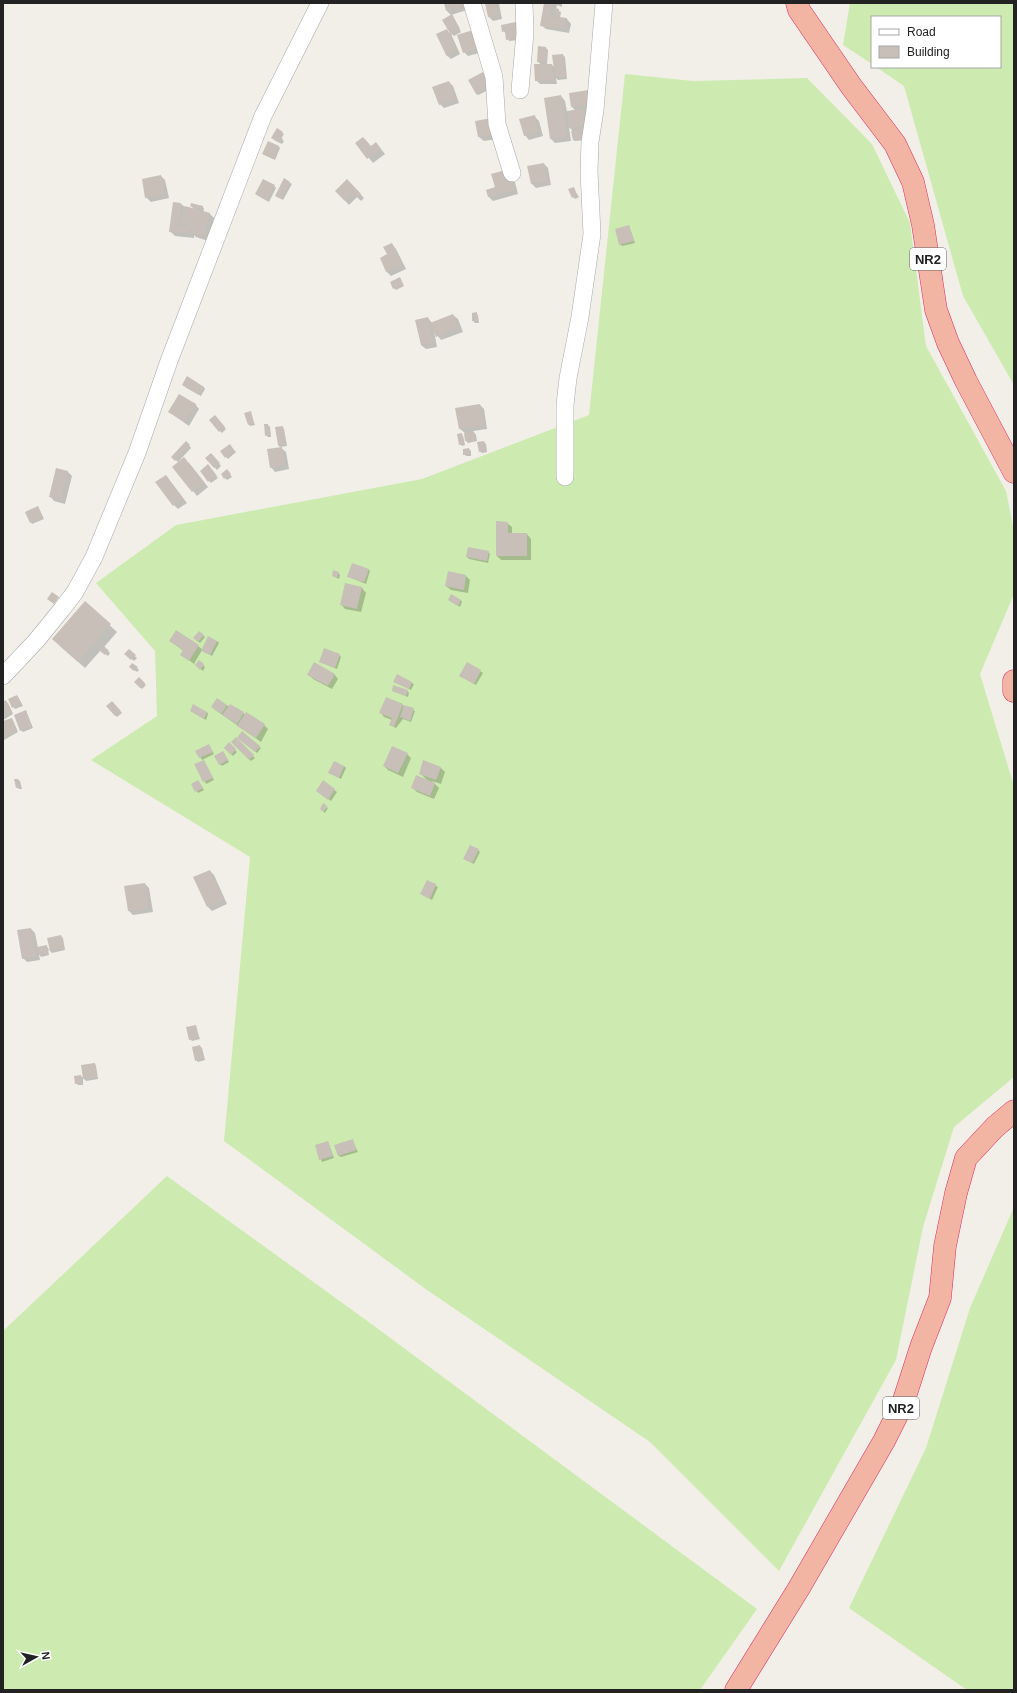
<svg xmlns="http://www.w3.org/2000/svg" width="1017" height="1693" font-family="Helvetica,sans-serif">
	<rect width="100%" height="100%" fill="#f2efe9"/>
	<g fill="#cdebb0">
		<polygon points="850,3 1014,3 1014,385 963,296 904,86 876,67 1000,67 1000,17 872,17 872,64 843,45"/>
		<polygon points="625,74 693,81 807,78 872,144 910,223 926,346 1006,491 1014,531 1014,594 980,674 1014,786 1014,1077 954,1127 923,1227 896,1360 779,1571 650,1442 427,1290 224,1141 250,857 91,760 157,716 155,651 96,583 176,525 422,479 589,415"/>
		<polygon points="167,1176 366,1320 757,1609 700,1690 3,1690 3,1331"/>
		<polygon points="1014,1207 1014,1690 967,1690 849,1608 926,1448 970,1308"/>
	</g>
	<g fill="#0003">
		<polygon points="445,3 465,3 467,10 451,15 447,11"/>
		<polygon points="486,3 504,3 499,4 502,19 493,21 489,17"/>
		<polygon points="545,3 562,3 562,7 557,5 556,10 561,12 560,18 567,19 571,24 569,33 546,29 541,25"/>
		<polygon points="453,18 461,32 454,36 452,34"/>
		<polygon points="502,25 519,40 509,41 506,33 503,31"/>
		<polygon points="446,30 451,34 460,54 451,59 446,55"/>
		<polygon points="459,35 483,52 468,56 464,52"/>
		<polygon points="546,48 548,50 547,65 552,65 555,68 563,55 565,57 567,79 558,80 556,78 557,84 540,84 536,80 542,65 538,62"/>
		<polygon points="483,74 491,89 478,95 476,94"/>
		<polygon points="449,82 453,86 459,103 444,108 440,104"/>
		<polygon points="588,91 585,140 575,141 573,140 572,130 569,127 571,141 555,143 551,139 561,96 565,101 567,112 575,110 572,107"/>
		<polygon points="534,116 539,121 543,136 529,140 525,135"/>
		<polygon points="477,122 498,139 484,141 479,137"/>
		<polygon points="282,133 284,134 281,139 284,141 282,144 274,140"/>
		<polygon points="363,138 371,147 376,143 385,154 373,163 357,143"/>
		<polygon points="278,146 280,148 275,160 265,155"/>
		<polygon points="544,164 548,168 551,185 536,188 532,184 528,167"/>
		<polygon points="513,175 518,194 493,201 489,197 487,190 496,188"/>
		<polygon points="161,176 165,180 169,198 151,202 146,197"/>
		<polygon points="285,180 292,184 283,200 278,197"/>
		<polygon points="347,180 364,198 361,201 357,197 349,205 336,191"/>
		<polygon points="274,186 276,188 269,202 256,194"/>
		<polygon points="573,188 579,197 575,199 573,197"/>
		<polygon points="174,203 181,204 185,207 195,210 191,206 203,207 204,209 203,212 210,214 214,218 208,241 196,237 194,235 194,238 175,236 170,231"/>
		<polygon points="629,226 635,243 622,246 620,244"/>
		<polygon points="392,244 396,249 406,269 391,276 387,272 381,258 388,255"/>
		<polygon points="400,278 404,286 396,290 394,288"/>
		<polygon points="476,313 478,315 479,323 475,323 473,321 473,314"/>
		<polygon points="453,315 458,319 463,332 441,340 434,331 437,347 426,349 421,345 428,318 432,323"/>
		<polygon points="185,387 204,387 205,389 201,396"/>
		<polygon points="195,404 199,409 189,426 169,412"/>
		<polygon points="480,405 484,409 487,429 473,431 476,435 477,441 468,443 466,441 465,433 460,429"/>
		<polygon points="250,412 255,425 250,426 249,424"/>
		<polygon points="215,416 226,429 222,433 210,420"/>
		<polygon points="268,425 270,427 271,437 268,437 266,435"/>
		<polygon points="282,427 284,429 287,446 280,447 278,445"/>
		<polygon points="461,435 463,436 465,445 462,446 460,444"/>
		<polygon points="186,442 191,448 178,462 172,457"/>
		<polygon points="484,442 486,444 487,452 482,453 480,451"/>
		<polygon points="229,445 236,452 228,459 226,457"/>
		<polygon points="281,448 286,452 289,469 275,472 271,467"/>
		<polygon points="469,449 471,451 471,456 466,456 464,454"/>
		<polygon points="211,455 221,466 217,470 207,458"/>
		<polygon points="189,463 208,487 197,496 174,467"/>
		<polygon points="209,468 218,478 211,483 201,471"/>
		<polygon points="57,469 68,472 72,476 65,504 54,501 50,496"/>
		<polygon points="229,473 232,477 227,480 225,478"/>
		<polygon points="166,476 187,503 178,509 174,505"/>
		<polygon points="38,507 44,519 32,524 31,522"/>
		<polygon points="507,523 512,527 512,534 527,534 531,539 531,560 501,560 497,556"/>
		<polygon points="488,552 490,554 488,563 469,559 467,557"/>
		<polygon points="368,569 370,571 366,584 349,577"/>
		<polygon points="338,573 340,575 339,579 333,576"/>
		<polygon points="449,573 466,576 470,580 468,593 451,590 446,586"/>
		<polygon points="362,588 366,593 361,612 345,609 341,604"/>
		<polygon points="449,600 461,600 462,602 460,607"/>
		<polygon points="85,603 117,632 104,647 110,653 108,656 101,650 85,668 60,646"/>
		<polygon points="199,632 205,637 200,643 194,638"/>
		<polygon points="170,641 198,646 203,650 217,641 219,643 212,656 202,650 194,664 182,655 184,651"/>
		<polygon points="129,651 137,658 134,661 126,654"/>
		<polygon points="339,655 341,657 337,669 320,662"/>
		<polygon points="199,661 205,667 203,671 196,665"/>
		<polygon points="467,663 483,673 476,685 462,677"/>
		<polygon points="133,664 139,670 137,672 130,667"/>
		<polygon points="309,674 334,674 338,679 332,689 313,679"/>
		<polygon points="397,676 412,683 414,684 411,690 395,682"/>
		<polygon points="139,678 146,685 142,689 135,682"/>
		<polygon points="393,691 407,691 409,693 408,697"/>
		<polygon points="17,696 23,706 15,709 9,700"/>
		<polygon points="3,703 8,703 13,714 3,720"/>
		<polygon points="112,703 122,713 117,717 108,706"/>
		<polygon points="226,705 243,713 264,725 268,729 261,742 214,709"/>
		<polygon points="402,705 415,711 411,722 403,719 396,728 390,725 392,720 384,717 380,712"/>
		<polygon points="191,711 207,712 208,714 206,720"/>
		<polygon points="26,712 33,728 23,732 21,730"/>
		<polygon points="13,721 18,732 4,740 3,723"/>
		<polygon points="236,739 255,758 251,761 232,742"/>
		<polygon points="241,739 259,747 261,748 257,753"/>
		<polygon points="229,744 237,752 233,756 225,748"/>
		<polygon points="209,745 214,754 202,760 197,751"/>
		<polygon points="224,754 229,762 222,766 220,764"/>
		<polygon points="407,754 411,758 403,777 388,770 384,766"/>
		<polygon points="204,761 214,780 206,784 196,765"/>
		<polygon points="424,761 441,768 445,772 441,784 432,781 439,788 434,799 417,792 413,788 427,780 420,773"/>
		<polygon points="344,766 346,768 341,779 332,774"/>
		<polygon points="18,780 20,781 22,789 19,789 17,787"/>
		<polygon points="198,781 204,790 198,793 192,784"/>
		<polygon points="323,782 337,792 331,801 319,792"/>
		<polygon points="327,807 328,808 325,813 323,811"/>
		<polygon points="478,850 480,852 474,864 464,859"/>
		<polygon points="210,871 214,875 227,904 212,911 208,907"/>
		<polygon points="427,881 438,887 432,900 421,894"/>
		<polygon points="145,884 149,888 153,912 133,915 129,911 126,887"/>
		<polygon points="31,929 35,933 38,948 46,946 50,950 61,936 63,938 65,950 52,953 48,949 49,955 41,957 39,954 40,960 27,962 23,958"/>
		<polygon points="195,1026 200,1039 192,1041 190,1039"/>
		<polygon points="200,1046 202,1048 205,1060 198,1062 196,1060"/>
		<polygon points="95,1064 96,1066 98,1079 86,1081 84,1079 82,1066"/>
		<polygon points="81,1076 83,1078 83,1085 78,1085 76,1083"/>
		<polygon points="352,1140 358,1152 341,1157 339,1156"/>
		<polygon points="328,1142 334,1158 322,1162 316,1145"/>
	</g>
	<g fill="#c7bfb8">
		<polygon points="444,3 463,3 464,6 446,11"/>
		<polygon points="485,3 496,3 498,15 488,17"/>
		<polygon points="544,3 552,3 550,16 567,18 565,29 540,26"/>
		<polygon points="555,8 559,9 559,16 554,16"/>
		<polygon points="452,14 460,29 451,35 442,20"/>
		<polygon points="516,22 518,38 506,40 505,31 502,32 501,25"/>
		<polygon points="447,29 457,50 446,55 436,34"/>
		<polygon points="473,30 479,48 463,53 457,35"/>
		<polygon points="538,46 546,47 546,62 537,62"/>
		<polygon points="563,54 566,77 555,78 552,55"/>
		<polygon points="534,64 552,64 553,80 535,81"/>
		<polygon points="483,72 490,87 476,94 468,80"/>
		<polygon points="449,81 456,99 439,105 432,87"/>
		<polygon points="589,90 591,104 571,107 569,93"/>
		<polygon points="561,95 567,137 550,139 544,98"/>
		<polygon points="587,108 590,125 569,128 567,111"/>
		<polygon points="535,115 539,132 524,136 519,119"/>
		<polygon points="492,118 495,135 478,137 475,121"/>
		<polygon points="277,128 283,132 280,137 283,139 280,143 271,138"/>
		<polygon points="583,129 584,139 573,140 571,131"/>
		<polygon points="363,137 371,146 376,142 381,149 367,159 355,143"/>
		<polygon points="268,141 279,146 273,159 262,154"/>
		<polygon points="544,163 548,181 531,184 527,166"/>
		<polygon points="509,169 515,190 488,197 486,190 495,187 491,174"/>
		<polygon points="161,175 165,194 145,198 142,179"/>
		<polygon points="284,178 290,182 281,199 275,196"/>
		<polygon points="263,179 275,185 267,201 255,194"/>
		<polygon points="347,179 361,194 356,198 352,193 345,201 335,191"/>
		<polygon points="574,187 577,195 572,198 568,189"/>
		<polygon points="173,202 181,203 179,225 191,227 190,234 169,232"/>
		<polygon points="191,203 203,206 202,210 190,206"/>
		<polygon points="185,206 210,213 204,237 191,233 193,227 180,223"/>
		<polygon points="629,225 634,241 619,245 615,229"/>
		<polygon points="392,243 402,265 386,272 380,258 387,254 383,247"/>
		<polygon points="400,277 403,284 393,289 390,282"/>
		<polygon points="477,312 477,321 472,321 472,313"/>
		<polygon points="453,314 459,328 436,337 430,323"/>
		<polygon points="428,317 433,343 421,345 415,320"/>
		<polygon points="187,376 204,387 199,395 182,385"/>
		<polygon points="179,394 196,404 185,422 168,412"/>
		<polygon points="480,404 484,425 459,429 455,408"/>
		<polygon points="251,411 254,423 248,425 244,413"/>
		<polygon points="215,415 225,427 219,432 209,420"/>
		<polygon points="264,424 268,424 269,435 265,436"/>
		<polygon points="283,426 286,444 278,445 275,427"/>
		<polygon points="474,432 475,440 465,441 464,433"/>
		<polygon points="462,433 464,444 459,445 457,434"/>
		<polygon points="186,441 190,445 175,461 171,457"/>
		<polygon points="484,441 485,451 479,452 477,442"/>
		<polygon points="230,444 234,450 225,458 220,451"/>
		<polygon points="282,447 285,465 270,468 267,449"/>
		<polygon points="469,448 470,454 463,455 463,449"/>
		<polygon points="211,453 220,463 214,468 205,458"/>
		<polygon points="184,457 204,482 192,492 172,467"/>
		<polygon points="208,464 217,476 208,482 200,471"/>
		<polygon points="56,468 68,471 61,500 49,497"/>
		<polygon points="227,469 231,474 224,479 221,474"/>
		<polygon points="166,475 183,498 173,506 155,482"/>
		<polygon points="38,506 43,517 30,523 25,512"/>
		<polygon points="496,521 508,522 508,533 527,533 527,556 496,556"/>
		<polygon points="468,547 489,551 487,561 466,557"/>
		<polygon points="352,563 369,569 364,582 347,577"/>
		<polygon points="333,570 339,572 337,578 332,576"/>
		<polygon points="448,571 466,575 464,590 445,586"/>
		<polygon points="345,583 362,587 357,609 340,605"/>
		<polygon points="52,592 59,597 54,604 47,599"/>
		<polygon points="451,594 461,600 458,606 448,600"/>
		<polygon points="85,601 111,624 78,662 52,639"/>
		<polygon points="176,630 199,645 189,661 180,655 183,650 169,641"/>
		<polygon points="199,631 204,635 198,642 193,638"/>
		<polygon points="208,636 217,641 210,655 201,651"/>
		<polygon points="104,646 109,651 105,655 100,651"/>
		<polygon points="324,648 340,654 335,668 319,662"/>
		<polygon points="129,649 136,655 131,660 124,654"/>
		<polygon points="199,660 204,664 200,670 195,665"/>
		<polygon points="314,662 335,674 328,686 307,675"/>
		<polygon points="467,662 481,670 474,684 459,676"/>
		<polygon points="132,663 138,667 134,671 129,667"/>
		<polygon points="397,674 412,682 409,689 393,682"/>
		<polygon points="139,677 145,683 140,688 134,682"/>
		<polygon points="393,685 408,690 406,696 392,691"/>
		<polygon points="17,695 22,704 12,708 8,699"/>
		<polygon points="386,697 403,704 394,727 389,725 392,718 379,713"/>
		<polygon points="217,698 227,705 221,714 211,707"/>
		<polygon points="6,700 12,712 3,717 3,702"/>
		<polygon points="112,701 121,711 115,716 106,706"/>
		<polygon points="193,704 207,712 204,719 190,711"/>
		<polygon points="230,704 244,712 237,724 222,715"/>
		<polygon points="404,705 414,708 410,721 400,717"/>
		<polygon points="26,710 32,726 20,731 14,715"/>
		<polygon points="246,712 265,724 256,738 237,726"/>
		<polygon points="12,718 17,730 3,738 3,721"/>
		<polygon points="242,731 260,746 255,752 237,738"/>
		<polygon points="236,737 254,755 249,760 231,742"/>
		<polygon points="229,742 236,749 231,755 224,748"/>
		<polygon points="209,744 213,752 199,758 195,751"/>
		<polygon points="392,746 408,753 398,773 383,766"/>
		<polygon points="223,751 228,760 219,765 214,756"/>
		<polygon points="204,760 213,778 203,782 194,764"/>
		<polygon points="423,760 441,767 436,780 419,774"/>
		<polygon points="334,761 344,766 339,778 328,773"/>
		<polygon points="416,775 435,783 430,796 411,788"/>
		<polygon points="14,779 18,779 20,787 16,788"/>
		<polygon points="198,780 203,788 195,792 191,784"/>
		<polygon points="323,780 335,789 328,800 316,791"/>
		<polygon points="323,803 327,806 323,812 320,809"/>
		<polygon points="470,845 479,849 472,863 463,859"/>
		<polygon points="210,870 224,900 207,907 193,877"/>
		<polygon points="427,880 436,884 430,899 420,894"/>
		<polygon points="145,883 149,908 128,911 124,886"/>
		<polygon points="31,928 36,956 22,959 17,930"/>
		<polygon points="61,935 64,948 50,951 47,938"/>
		<polygon points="47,945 48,954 39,955 37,947"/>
		<polygon points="196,1025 199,1037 189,1040 186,1027"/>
		<polygon points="200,1045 203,1059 195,1061 192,1047"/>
		<polygon points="95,1063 97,1077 83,1079 81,1065"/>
		<polygon points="81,1075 82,1083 75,1084 74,1076"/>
		<polygon points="353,1139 356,1150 338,1156 334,1145"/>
		<polygon points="328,1141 333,1156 319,1160 315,1145"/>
	</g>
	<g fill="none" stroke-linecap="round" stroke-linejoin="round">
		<g stroke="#a9a9a9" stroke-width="18">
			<g id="minor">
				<polyline points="472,3 494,77 497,124 512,173"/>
				<polyline points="520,90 525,33 524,3"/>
				<polyline points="565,477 565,405 568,378 580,317 592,234 589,171 590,142 595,110 604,3"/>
				<polyline points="3,676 36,641 62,609 75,592 94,557 137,453 169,361 263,116 320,3"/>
			</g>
		</g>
		<g stroke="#dc2a67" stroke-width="23">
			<g id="trunk">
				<polyline points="797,3 799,10 851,86 895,144 913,182 923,225 936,310 948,343 966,381 1014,472"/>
				<polyline points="1014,681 1014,691"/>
				<polyline points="736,1690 799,1588 884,1441 903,1403 921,1347 940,1298 945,1246 956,1193 966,1158 995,1127 1014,1111"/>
			</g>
		</g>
		<use href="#minor" stroke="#fff" stroke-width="17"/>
		<use href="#trunk" stroke="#f2b4a3" stroke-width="22"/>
	</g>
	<g text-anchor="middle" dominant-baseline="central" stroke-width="3" stroke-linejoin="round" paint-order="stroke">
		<g fill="#fff" stroke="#646464" stroke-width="1">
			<rect x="910" y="248" width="36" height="22" rx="3"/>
			<rect x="883" y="1397" width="36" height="22" rx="3"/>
		</g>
		<g font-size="13" font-weight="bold" fill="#222">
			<text x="928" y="259">NR2</text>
			<text x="901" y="1408">NR2</text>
		</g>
	</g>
	<rect width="1017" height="1693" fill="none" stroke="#222222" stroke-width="8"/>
	<rect x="871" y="16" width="130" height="52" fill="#ffffff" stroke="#a7a7a7"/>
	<rect x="879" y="29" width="20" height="6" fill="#ffffff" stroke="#a7a7a7"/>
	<text x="907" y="36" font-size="12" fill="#222222">Road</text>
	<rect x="879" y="46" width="20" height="12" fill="#c7bfb8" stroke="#a7a7a7"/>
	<text x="907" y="56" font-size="12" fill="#222222">Building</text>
	<g transform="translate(36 1657) rotate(82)" stroke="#ffffff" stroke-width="3" paint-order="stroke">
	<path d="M0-3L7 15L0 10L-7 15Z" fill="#222222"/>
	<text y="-6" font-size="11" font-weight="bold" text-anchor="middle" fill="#222222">N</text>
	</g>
</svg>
